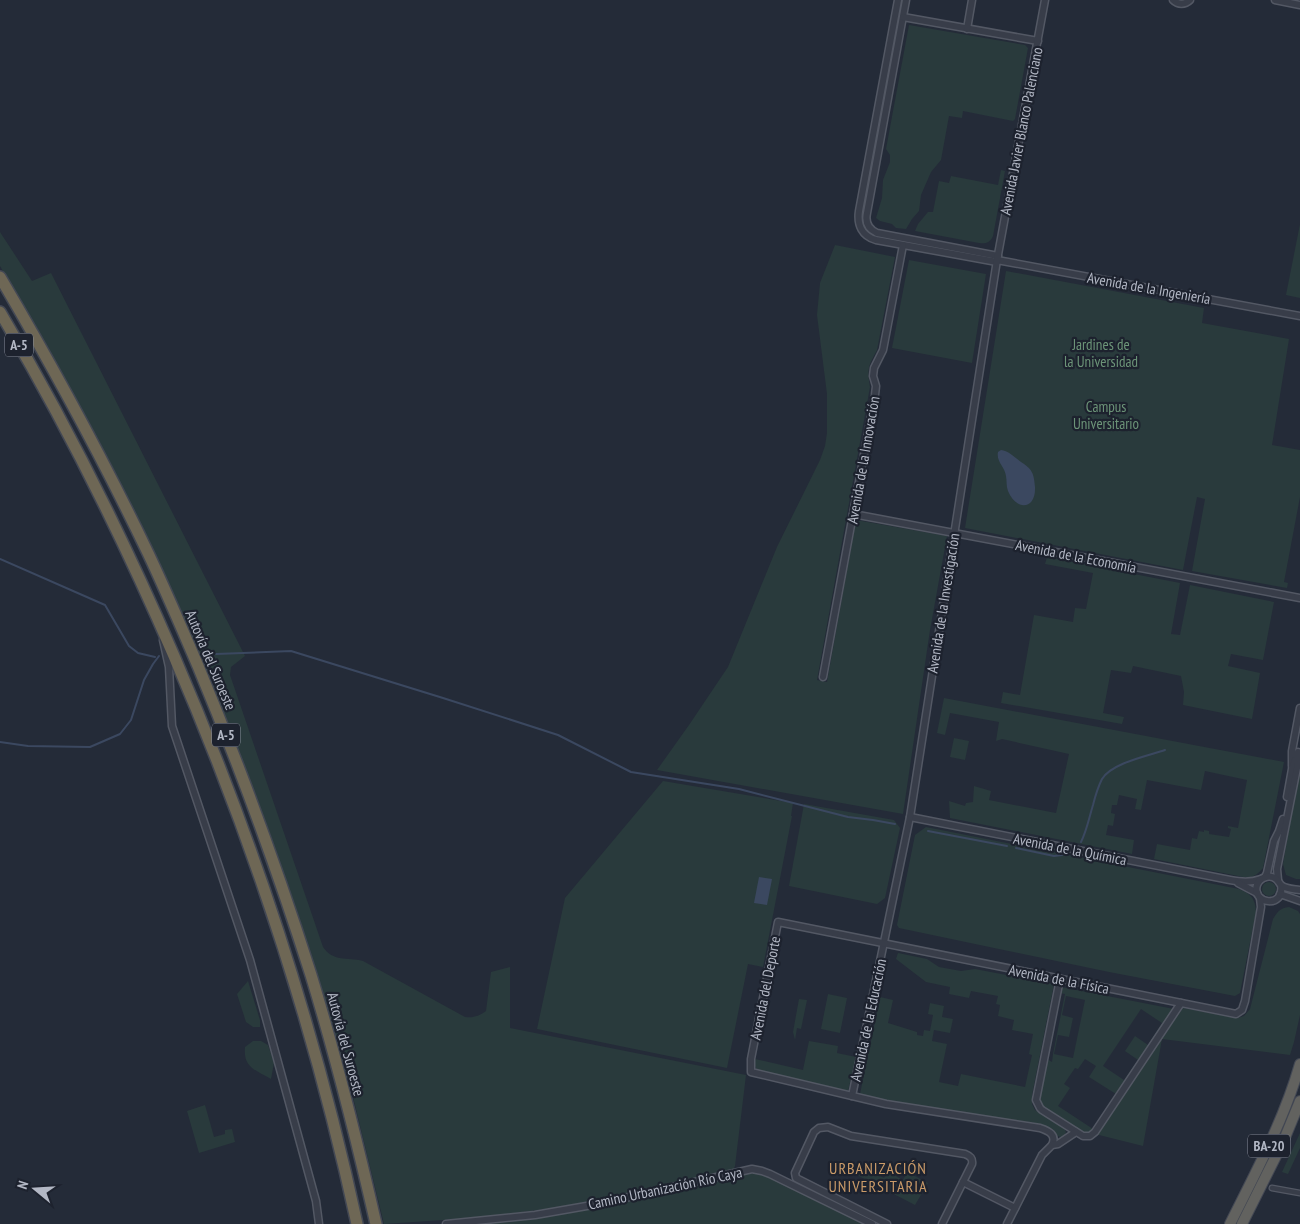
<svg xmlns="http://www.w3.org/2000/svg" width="1300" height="1224" font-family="'PT Sans Narrow',sans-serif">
	<rect width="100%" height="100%" fill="#242b38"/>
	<g fill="#293a3c" fill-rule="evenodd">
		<polygon points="909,25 1025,45 1028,48 1015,119 1013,121 963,111 962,118 949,116 941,160 931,172 921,195 919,211 912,219 906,229 896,228 892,224 880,221 876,218 882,198 883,180 890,162 890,155 886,149"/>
		<path d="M1001,170L1005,171L993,236C990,243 985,244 979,243L915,231L918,224L928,212H933L939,181L949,183L951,176L998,185Z"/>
		<polygon points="1300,224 1300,298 1286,295"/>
		<path d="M0,232L32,281L51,273L245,656L231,667L230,675L323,947C333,962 347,957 363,961L465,1017C474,1018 479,1016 486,1011L491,972L510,967V1028L746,1075L735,1166L733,1170L606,1198L562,1207L473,1218L384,1224L353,1097L316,973L271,836L220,703L182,613L145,534L107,457L62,373L0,266Z"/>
		<path d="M835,245L895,257L877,350C868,367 867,368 870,387L817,680L827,682L856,520L947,536L930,630L903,814L657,770L689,725L728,667L777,547L820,460L825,446L827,433V394L817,315L820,283Z"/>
		<polygon points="909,260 986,274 972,363 892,348"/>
		<polygon points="1006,271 1204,308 1202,323 1289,339 1272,445 1300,450 1300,497 1284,582 1288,583 1287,588 1192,571 1205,499 1197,497 1183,570 965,528"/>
		<polygon points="1047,557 1180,583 1171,634 1180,635 1190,585 1274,602 1263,660 1231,654 1228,666 1260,673 1252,719 1183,705 1184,692 1181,676 1133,666 1131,673 1111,670 1103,713 1124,717 1122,724 1001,703 1003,692 1020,695 1034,615 1073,622 1075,608 1086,609 1093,573 1045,564"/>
		<path d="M944,698L1284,762L1263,868C1258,874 1255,876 1248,878L1154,859L1157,844L1190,850L1192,838L1197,839L1199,831L1204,832V830L1209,831V834L1229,837L1231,829L1228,828V826L1238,828L1247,780L1205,771L1201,790L1147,780L1141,810L1135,809L1137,799L1119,795L1117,805H1112L1111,813L1115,814L1113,826L1108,825L1106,835L1134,840L1132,854L950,818L949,801L965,806L966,803L973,802L974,786L991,791L989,800L1056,813L1069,754L1002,739L996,741L999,722L950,713L945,735L937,733Z"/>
		<polygon points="954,738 969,741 965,760 950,757"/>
		<polygon points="1300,776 1300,879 1296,879 1286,875 1283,864 1297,781"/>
		<polygon points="663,781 793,803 791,816 792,816 763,967 748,964 727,1068 537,1029 565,898"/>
		<polygon points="804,804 894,820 900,828 885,898 877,904 789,886"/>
		<path d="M926,827L1239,889C1251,894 1255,898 1256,912L1240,993L1235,996L1109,972L899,928L897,925L915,835Z"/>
		<circle cx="1269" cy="889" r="7"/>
		<path d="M1289,907L1298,911L1300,914V1015L1294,1042L1290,1055L1162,1039L1143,1146L1095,1134L1183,1008L1238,1018L1244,1016L1250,1009L1273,919C1278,911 1280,908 1289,907Z"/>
		<polygon points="898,953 927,959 939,967 961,971 975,969 1054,984 1032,1095 1032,1104 1035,1110 1064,1128 1066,1132 1064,1136 1060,1137 1056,1135 1053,1131 1035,1123 960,1113 887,1101 860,1094 880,997 893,1000 888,1023 917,1032 917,1035 923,1036 924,1030 930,1031 933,1015 928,1014 930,1003 944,1006 942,1017 953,1019 950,1033 934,1030 932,1041 947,1044 939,1082 958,1086 961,1074 1025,1087 1032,1055 1029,1054 1033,1034 1012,1030 1014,1020 998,1016 1000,1005 996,1004 998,996 971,991 969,998 949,994 950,987 926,982 896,959"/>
		<polygon points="248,981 260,1020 260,1027 253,1027 246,1022 237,994"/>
		<path d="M1061,987L1174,1009L1092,1131L1089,1133H1083L1042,1108L1039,1099L1047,1059L1052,1062L1053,1054L1065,994L1059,993ZM1066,996L1085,1000L1073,1058L1054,1054L1058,1035L1069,1037L1073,1018L1062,1015ZM1141,1009L1162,1023L1148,1045L1135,1036L1125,1051L1138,1060L1124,1080L1103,1066ZM1085,1059L1096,1066L1089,1077L1116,1094L1093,1129L1058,1106L1070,1088L1064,1084L1075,1068L1078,1069Z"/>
		<polygon points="828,994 847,998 840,1033 821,1029"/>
		<polygon points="799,999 807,1000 801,1029 797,1028 795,1040 793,1032"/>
		<path d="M253,1041H261L268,1045L274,1063L271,1079C255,1070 243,1067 245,1047Z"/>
		<polygon points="809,1041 838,1046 837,1053 856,1057 848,1091 757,1070 755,1066 755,1059 803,1070"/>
		<polygon points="205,1105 214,1137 225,1134 225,1130 232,1129 235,1142 199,1153 187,1111"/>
		<polygon points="1300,1133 1300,1148 1288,1174 1282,1172"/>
		<polygon points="860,1165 884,1178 888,1172 903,1180 907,1172 928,1183 915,1205 855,1174"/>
		<polygon points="755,1173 762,1174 772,1178 862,1224 487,1224 597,1207 740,1175"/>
	</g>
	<g fill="#3b4860">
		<path d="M1001,450C1009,451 1014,457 1021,462C1032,469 1034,473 1035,487C1036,510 1016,511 1008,491C1006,486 1007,481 1006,476C1005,467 996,462 998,452Z"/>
		<polygon points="759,877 772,879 767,905 754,903"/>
	</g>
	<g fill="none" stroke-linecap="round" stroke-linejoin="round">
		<g stroke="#3b4860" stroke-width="2">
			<polyline points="0,559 105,605 129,646 138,653 155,657"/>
			<polyline points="216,654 291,651 443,698 558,735 631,772 739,789 848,817 873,820 895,824"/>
			<polyline points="0,742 28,746 90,747 120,734 131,720 144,680 153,664 159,656"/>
			<polyline points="928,831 1007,846"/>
			<path d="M1081,842C1087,830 1089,818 1093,805C1095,797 1098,787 1102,779C1112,763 1147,756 1165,750"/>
			<polyline points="1016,848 1054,856 1062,855"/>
		</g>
		<g stroke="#535864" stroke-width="7">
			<polyline id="pedestrian" points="1272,1188 1300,1193"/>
		</g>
		<g stroke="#535864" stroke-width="9">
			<g id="minor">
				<path d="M898,0L859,211C857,225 862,236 876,240L997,262"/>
				<path d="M906,0L867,213C865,222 868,229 877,233L998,256"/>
				<path d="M1173,0C1178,5 1185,5 1190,0"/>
				<polyline points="1275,0 1300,5"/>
				<polyline points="903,17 1038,41"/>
				<polyline points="967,29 972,0"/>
				<polyline points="997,260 1300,316"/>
				<polyline points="853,514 1300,598"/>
				<polyline points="163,640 169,667 172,726 250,960 316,1201 319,1224"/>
				<polyline points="823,677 875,395 876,386 873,376 874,368 883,350 903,245"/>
				<polyline points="1292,766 1292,751 1300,708"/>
				<polyline points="1287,797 1292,769 1295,760"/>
				<path d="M910,817L1230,880C1241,882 1250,883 1261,879"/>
				<polyline points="1265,877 1267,873 1274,841 1279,831 1283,819"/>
				<polyline points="1278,880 1277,869 1298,763 1298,752"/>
				<polyline points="1238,883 1257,893"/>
				<path d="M1281,885C1285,909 1251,904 1257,885C1260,877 1270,874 1276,879C1278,880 1279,883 1281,885C1285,889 1294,889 1300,890"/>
				<polyline points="1280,894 1300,901"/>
				<polyline points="1060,979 1036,1100 1040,1108 1042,1110 1083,1136 1090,1136 1095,1132 1181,1003"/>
				<polyline points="852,1096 910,817 997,260 1045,0"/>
				<path d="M1052,1145C1057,1135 1049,1131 1040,1128L886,1104L751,1072V1059L778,922L1236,1014L1242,1010L1245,1001L1261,907L1260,898"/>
				<polyline points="963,1182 1015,1208"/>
				<polyline points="446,1224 535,1215 598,1204 752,1169 762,1171 770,1174 872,1224"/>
				<path d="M887,1224L796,1178L795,1173L814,1132L819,1128L828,1127L851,1136L965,1154C970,1156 973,1158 972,1164L942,1224"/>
				<polyline points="1007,1224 1042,1155 1052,1145 1058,1144 1076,1132"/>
			</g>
		</g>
		<g stroke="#434854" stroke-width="12">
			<g id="trunk">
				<path d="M1230,1224C1256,1172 1284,1120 1300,1064"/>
				<polyline points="1242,1224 1284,1140 1300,1101"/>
			</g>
		</g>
		<g stroke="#434854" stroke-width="14">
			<g id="motorway">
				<path d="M0,277C53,367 103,459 148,553C166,591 182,629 198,666C240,767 278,871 311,975C336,1057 357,1141 376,1224"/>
				<path d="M0,312C66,423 123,538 174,656C253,839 315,1029 357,1224"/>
			</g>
		</g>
		<use href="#pedestrian" stroke="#383d49" stroke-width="4.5"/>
		<use href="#minor" stroke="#383d49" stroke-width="6"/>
		<use href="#trunk" stroke="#62625f" stroke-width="10"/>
		<use href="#motorway" stroke="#6e6755" stroke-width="11"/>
	</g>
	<g text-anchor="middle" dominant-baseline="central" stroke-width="4.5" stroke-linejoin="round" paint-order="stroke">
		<g fill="#1d222e" stroke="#868b98" stroke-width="1">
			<rect x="5" y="333.5" width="28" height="23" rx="4"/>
			<rect x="212" y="723.5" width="28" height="23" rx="4"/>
			<rect x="1248" y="1134.5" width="42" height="23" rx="4"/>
		</g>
		<g font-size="14" font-weight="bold" fill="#b3b8c5">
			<text x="19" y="345">A-5</text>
			<text x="226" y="735">A-5</text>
			<text x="1269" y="1146">BA-20</text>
		</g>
		<g font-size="15" fill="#b3b8c5" stroke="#1d222e">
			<text transform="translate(1021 131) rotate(-79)">Avenida Javier Blanco Palenciano</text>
			<text transform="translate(1149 288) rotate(10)">Avenida de la Ingeniería</text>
			<text transform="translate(863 460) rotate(-80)">Avenida de la Innovación</text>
			<text transform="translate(1076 556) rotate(11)">Avenida de la Economía</text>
			<text transform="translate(943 603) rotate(-81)">Avenida de la Investigación</text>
			<text transform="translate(211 660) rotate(67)">Autovía del Suroeste</text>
			<text transform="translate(1070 849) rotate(11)">Avenida de la Química</text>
			<text transform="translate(1059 979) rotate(11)">Avenida de la Física</text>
			<text transform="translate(765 988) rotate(-79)">Avenida del Deporte</text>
			<text transform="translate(868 1020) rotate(-78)">Avenida de la Educación</text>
			<text transform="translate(346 1044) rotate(75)">Autovía del Suroeste</text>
			<text transform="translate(665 1188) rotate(-12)">Camino Urbanización Río Caya</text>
		</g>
		<g font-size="15" fill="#6c9478" stroke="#1d222e">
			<text x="1101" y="344">Jardines de<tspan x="1101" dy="17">la Universidad</tspan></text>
			<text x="1106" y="406">Campus<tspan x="1106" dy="17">Universitario</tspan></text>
		</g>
		<g font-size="16" letter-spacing="1" fill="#ca9b69" stroke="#1d222e">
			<text x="878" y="1168">URBANIZACIÓN<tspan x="878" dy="18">UNIVERSITARIA</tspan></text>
		</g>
	</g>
	<g transform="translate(35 1189) rotate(288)" stroke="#1d222e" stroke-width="4" paint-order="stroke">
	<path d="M0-4L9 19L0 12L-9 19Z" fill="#b3b8c5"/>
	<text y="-8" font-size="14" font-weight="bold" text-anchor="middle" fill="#b3b8c5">N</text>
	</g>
</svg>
